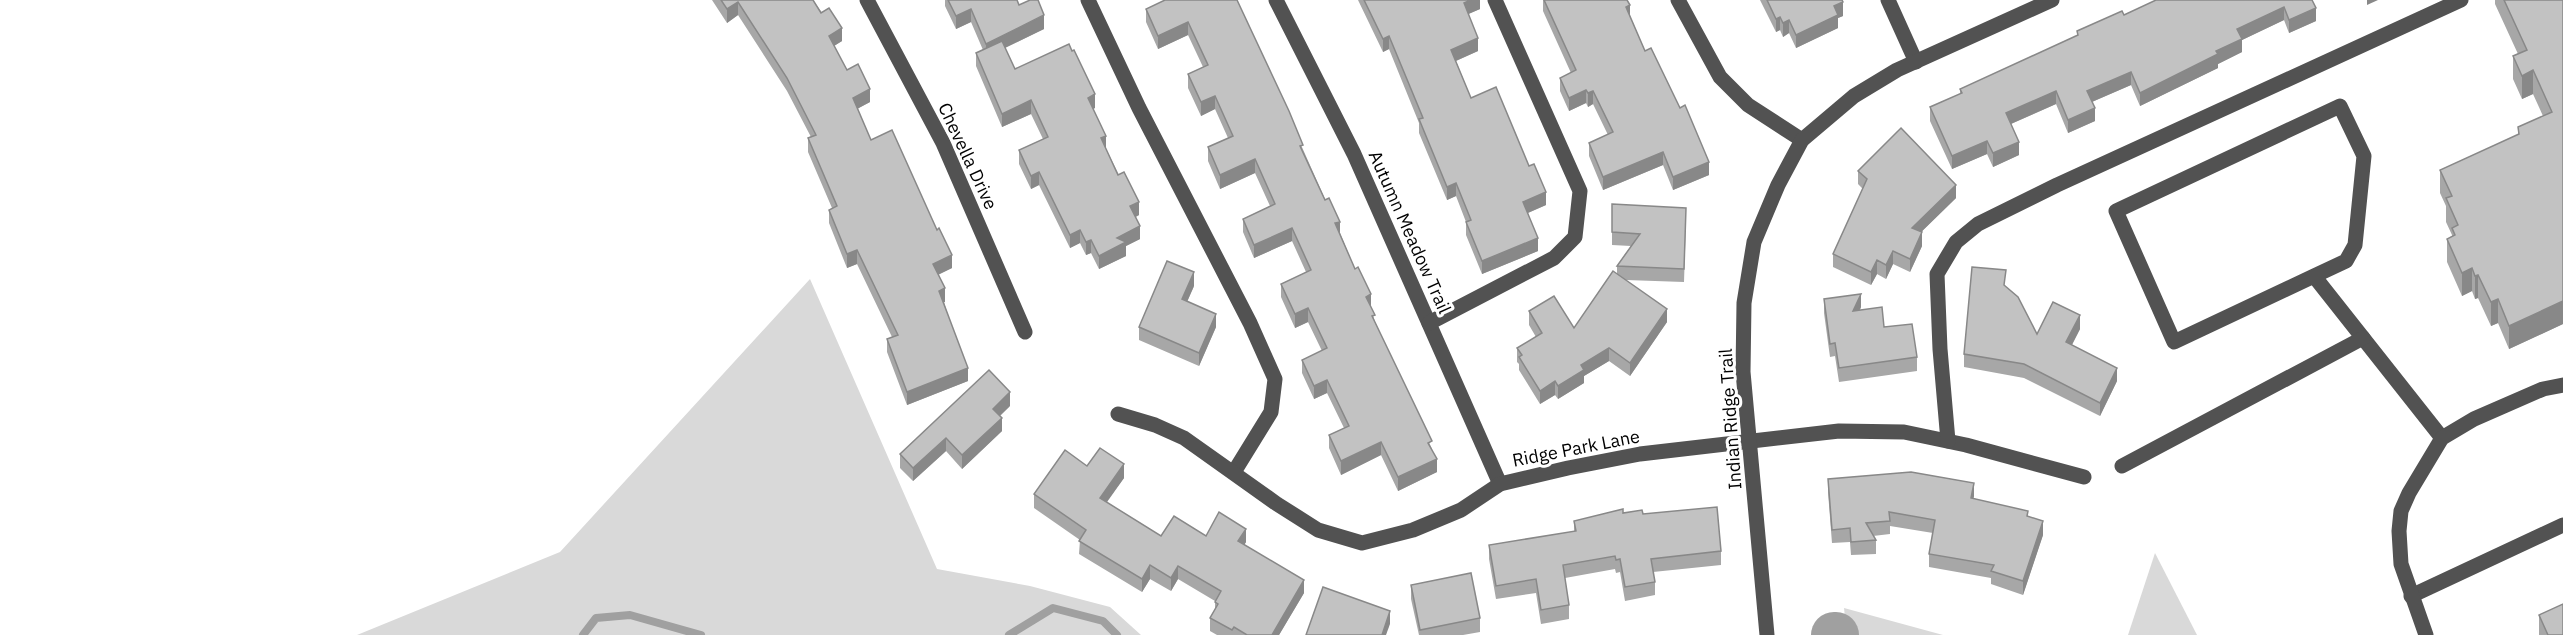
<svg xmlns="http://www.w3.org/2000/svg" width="2563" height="635" font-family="'IBM Plex Sans',sans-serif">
	<rect width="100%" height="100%" fill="#fff"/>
	<g fill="#d9d9d9">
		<polygon points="810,279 937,569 1030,586 1110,607 1141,635 357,635 560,552"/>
		<polygon points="2155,553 2197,635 2128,635"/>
		<polygon points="1844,608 1943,635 1847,635"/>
	</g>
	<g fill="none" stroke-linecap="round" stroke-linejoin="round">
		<g stroke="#a0a0a0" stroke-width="8">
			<polyline points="583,635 596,618 630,615 701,635"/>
			<polyline points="1009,635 1053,608 1103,621 1117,635"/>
		</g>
		<polyline stroke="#a0a0a0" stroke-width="46" points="1834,635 1836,635"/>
		<g stroke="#525252" stroke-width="15">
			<polyline points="867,0 943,143 1025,332"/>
			<polyline points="1088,0 1139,108 1250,323 1275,379 1271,412 1234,472"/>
			<polyline points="1276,0 1354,154 1500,484"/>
			<polyline points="1678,0 1720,77 1748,105 1802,140"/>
			<polyline points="1888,0 1916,62"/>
			<polyline points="2314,276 2346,261 2355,245 2364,156 2340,106 2116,211 2174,342 2314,276 2442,438"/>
			<polyline points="1429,323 1554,258 1575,237 1580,191 1495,0"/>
			<polyline points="1118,414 1155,425 1184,438 1277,504 1318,530 1362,543 1413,530 1461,510 1500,484 1568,468 1640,454 1839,431 1904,432 1966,445 2084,477"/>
			<polyline points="1948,441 1940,349 1937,274 1956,242 1978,224 2057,185 2461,0"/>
			<polyline points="2122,466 2363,338"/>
			<polyline points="2411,596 2563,525"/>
			<polyline points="1767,635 1743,372 1744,303 1754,242 1778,185 1802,140 1854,96 1897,70 2052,0"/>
			<polyline points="2426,635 2401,564 2399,531 2401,511 2409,493 2442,438 2474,419 2543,389 2563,385"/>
		</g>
	</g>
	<g fill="#a7a7a7">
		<polygon points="712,0 813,0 842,41 834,46 847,70 870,102 857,109 871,140 952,268 938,275 945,302 944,302 968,381 907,405 887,352 887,339 892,337 857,264 847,268 829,223 829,210 832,208 808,152 808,138 811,137 787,91 738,15 727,23"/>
		<polygon points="945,0 1017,0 1019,5 1044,29 1005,48 1015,69 1095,108 1093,109 1106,149 1139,215 1136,217 1140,239 1126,246 1126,256 1099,269 1091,253 1086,255 1080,243 1070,248 1039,185 1031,189 1019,164 1019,150 1043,139 1031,114 1002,127 976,66 976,53 983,50 971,22 956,29 945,6"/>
		<polygon points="1237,0 1340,233 1371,308 1375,322 1432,449 1437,472 1398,491 1381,455 1341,475 1329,448 1329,435 1344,428 1327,393 1314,399 1302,373 1302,360 1322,351 1308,322 1295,328 1281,297 1281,284 1306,272 1292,241 1254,258 1243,232 1243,219 1270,206 1255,173 1220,189 1208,161 1208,147 1228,138 1215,109 1201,116 1188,88 1188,74 1203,67 1188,35 1158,49 1146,22 1146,9"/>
		<polygon points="1358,0 1480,0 1480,9 1468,14 1478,51 1456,61 1471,98 1529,166 1546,205 1528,213 1538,251 1482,274 1466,235 1466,222 1456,196 1447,200 1419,133 1419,123 1389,49 1383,52"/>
		<polygon points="1543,0 1627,0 1630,16 1645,51 1709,175 1673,190 1663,165 1603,190 1589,156 1589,143 1608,135 1593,104 1588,107 1586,103 1569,111 1560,91 1560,78 1571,73 1543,11"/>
		<polygon points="1760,0 1842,0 1843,16 1838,18 1838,28 1796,48 1789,33 1783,37 1780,30 1776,32"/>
		<polygon points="2312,0 2316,21 2289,33 2284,20 2242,40 2242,52 2218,64 2218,68 2140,106 2131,85 2092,102 2095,121 2068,133 2056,104 2011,124 2019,155 1993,167 1987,154 1952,169 1930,121 1930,107 1960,94 1960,89 2077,36 2077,31 2124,15"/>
		<polygon points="2495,0 2563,0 2563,324 2509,349 2498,323 2491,326 2478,298 2475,299 2472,291 2462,296 2447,262 2447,239 2452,236 2452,235 2446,222 2446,206 2440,193 2440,170 2518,135 2518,127 2543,116 2533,94 2522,99 2513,79 2513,56 2518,54 2495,4"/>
		<polygon points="1858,171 1956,198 1921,232 1922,246 1910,272 1893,264 1886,279 1877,274 1871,285 1833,267 1833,254 1863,189 1858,184"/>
		<polygon points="1612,204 1686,221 1684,282 1626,280 1667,322 1630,376 1609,361 1584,376 1584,383 1558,399 1555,395 1540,404 1519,370 1519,364 1517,362 1517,348 1536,337 1529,325 1529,311 1574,328 1617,274 1617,266 1631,246 1612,245"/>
		<polygon points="1194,286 1187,302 1216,327 1199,366 1139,340 1139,327"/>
		<polygon points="2005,286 2037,334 2080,329 2072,345 2117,381 2100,416 2024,378 1964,367 1964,354"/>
		<polygon points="1824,299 1861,307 1860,310 1884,327 1917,357 1917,371 1839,382 1835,356 1830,357 1824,313"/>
		<polygon points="1010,406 1000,416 1002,431 962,469 946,451 913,481 900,468 900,454"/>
		<polygon points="1087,466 1124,478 1106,502 1161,536 1206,536 1246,542 1244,545 1304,593 1279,635 1217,635 1210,631 1210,618 1215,609 1215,601 1178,579 1171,591 1150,579 1142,592 1079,554 1080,540 1034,508 1034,494"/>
		<polygon points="1828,479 1974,496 1973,498 2028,516 2043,535 2023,595 1991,584 1991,578 1929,567 1929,554 1933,533 1890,526 1890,534 1873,536 1876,540 1876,554 1851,555 1850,542 1832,543 1828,492"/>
		<polygon points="1623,513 1643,514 1721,551 1721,565 1653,572 1655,582 1655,595 1625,601 1620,572 1616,573 1615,569 1565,578 1569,605 1569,619 1541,624 1536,593 1496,599 1489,559 1489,545 1574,532 1574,521"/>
		<polygon points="1411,585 1480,618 1480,632 1463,635 1419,635 1411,599"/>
		<polygon points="2539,615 2563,635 2539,635"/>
	</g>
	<g fill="#888">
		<polygon points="1471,0 1480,0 1480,9 1464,16 1464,3"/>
		<polygon points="2367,0 2378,0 2367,5"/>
		<polygon points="738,2 738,15 727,23 727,9"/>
		<polygon points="1843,2 1843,16 1838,18 1838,28 1796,48 1796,35 1834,6"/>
		<polygon points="1630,5 1630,19 1626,7"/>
		<polygon points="2284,7 2284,20 2242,40 2242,52 2218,64 2218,68 2140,106 2140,93 2237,29"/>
		<polygon points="2316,8 2316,21 2289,33 2289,20"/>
		<polygon points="971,9 971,22 956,29 956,16"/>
		<polygon points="1044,15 1044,29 986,57 986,44"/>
		<polygon points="1780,17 1780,30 1776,32 1776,19"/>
		<polygon points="1789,20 1789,33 1783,37 1783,23"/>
		<polygon points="1188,22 1188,35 1158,49 1158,36"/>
		<polygon points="842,28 842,41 829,49 829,36"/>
		<polygon points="1389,36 1389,49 1383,52 1383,39"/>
		<polygon points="1478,38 1478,51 1451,63 1451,50"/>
		<polygon points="2533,70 2533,94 2522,99 2522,76"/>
		<polygon points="2131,72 2131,85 2087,104 2087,91"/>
		<polygon points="870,89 870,102 853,111 853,98"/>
		<polygon points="1586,90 1586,103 1569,111 1569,98"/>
		<polygon points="1593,91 1593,104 1588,107 1588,93"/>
		<polygon points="2056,91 2056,104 2006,126 2006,113"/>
		<polygon points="1095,94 1095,108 1088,111 1088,98"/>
		<polygon points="1215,96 1215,109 1201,116 1201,102"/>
		<polygon points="1031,100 1031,114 1002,127 1002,114"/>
		<polygon points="2095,108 2095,121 2068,133 2068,120"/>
		<polygon points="1106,136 1106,149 1101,138"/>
		<polygon points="1987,141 1987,154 1952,169 1952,156"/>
		<polygon points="2019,142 2019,155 1993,167 1993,153"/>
		<polygon points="1663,152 1663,165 1603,190 1603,177"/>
		<polygon points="1255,159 1255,173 1220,189 1220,175"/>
		<polygon points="1709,162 1709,175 1673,190 1673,177"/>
		<polygon points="1039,172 1039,185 1031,189 1031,176"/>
		<polygon points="1456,183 1456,196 1447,200 1447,187"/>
		<polygon points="1956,185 1956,198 1912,241 1912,228"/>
		<polygon points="1546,192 1546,205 1523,215 1523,202"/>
		<polygon points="1139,202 1139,215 1130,219 1130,206"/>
		<polygon points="1340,222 1340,235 1335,223"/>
		<polygon points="1140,226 1140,239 1126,246 1126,256 1099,269 1099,256 1117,238"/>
		<polygon points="1292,228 1292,241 1254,258 1254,245"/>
		<polygon points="1080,230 1080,243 1070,248 1070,235"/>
		<polygon points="1922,232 1922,246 1910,272 1910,259"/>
		<polygon points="1538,238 1538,251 1482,274 1482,261"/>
		<polygon points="1091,240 1091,253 1086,255 1086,242"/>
		<polygon points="857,250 857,264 847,268 847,254"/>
		<polygon points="1893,251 1893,264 1886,279 1886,265"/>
		<polygon points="952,255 952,268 933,277 933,264"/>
		<polygon points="1877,260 1877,274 1871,285 1871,272"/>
		<polygon points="2472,268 2472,291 2462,296 2462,273"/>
		<polygon points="1194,272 1194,286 1182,313 1182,299"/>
		<polygon points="2478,275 2478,298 2475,299 2475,276"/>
		<polygon points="945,288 945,302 939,304 939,291"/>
		<polygon points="1371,294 1371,308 1366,297"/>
		<polygon points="1861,294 1861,307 1853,324 1853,311"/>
		<polygon points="2498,299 2498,323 2491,326 2491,302"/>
		<polygon points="2563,301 2563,324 2509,349 2509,326"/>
		<polygon points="1308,308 1308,322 1295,328 1295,314"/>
		<polygon points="1667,309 1667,322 1630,376 1630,363"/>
		<polygon points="1216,314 1216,327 1199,366 1199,353"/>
		<polygon points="2080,315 2080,329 2066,356 2066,342"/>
		<polygon points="1609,348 1609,361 1584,376 1584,383 1558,399 1558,386 1581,365"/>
		<polygon points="968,368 968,381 907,405 907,392"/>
		<polygon points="2117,368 2117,381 2100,416 2100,403"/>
		<polygon points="1327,380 1327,393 1314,399 1314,386"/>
		<polygon points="1555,381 1555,395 1540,404 1540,391"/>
		<polygon points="1010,392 1010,406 993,422 993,409"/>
		<polygon points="1002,418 1002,431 962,469 962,455"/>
		<polygon points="946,438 946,451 913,481 913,468"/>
		<polygon points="1381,442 1381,455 1341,475 1341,461"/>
		<polygon points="1437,459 1437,472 1398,491 1398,477"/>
		<polygon points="1124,464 1124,478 1100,512 1100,498"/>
		<polygon points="1974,483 1974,496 1971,511 1971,498"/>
		<polygon points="2043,521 2043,535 2023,595 2023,581"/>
		<polygon points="1246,529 1246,542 1238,555 1238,541"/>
		<polygon points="1150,565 1150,579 1142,592 1142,579"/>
		<polygon points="1178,566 1178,579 1171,591 1171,578"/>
		<polygon points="1304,580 1304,593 1279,635 1272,635"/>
		<polygon points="1390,611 1390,624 1386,635 1382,635"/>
	</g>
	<g fill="#c2c2c2" stroke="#888" stroke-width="1.5">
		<polygon points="721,0 813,0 821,13 829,8 842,28 829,36 847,70 858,64 870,89 853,98 871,140 892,130 937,230 939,228 952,255 933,264 945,288 939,291 968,368 907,392 887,339 898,335 857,250 847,254 829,210 837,206 808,138 816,135 787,78 738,2 727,9"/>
		<polygon points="948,0 1017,0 1019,5 1030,0 1038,0 1044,15 986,44 971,9 956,16"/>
		<polygon points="1165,0 1237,0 1289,111 1303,145 1300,146 1325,200 1329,198 1340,222 1335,223 1355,269 1358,267 1371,294 1366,297 1375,315 1372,316 1432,441 1428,443 1437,459 1398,477 1381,442 1341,461 1329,435 1349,426 1327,380 1314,386 1302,360 1327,348 1308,308 1295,314 1281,284 1311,270 1292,228 1254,245 1243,219 1275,204 1255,159 1220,175 1208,147 1233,136 1215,96 1201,102 1188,74 1208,65 1188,22 1158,36 1146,9"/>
		<polygon points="1364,0 1471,0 1464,3 1478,38 1451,50 1471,98 1496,87 1529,166 1534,164 1546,192 1523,202 1538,238 1482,261 1466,222 1471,220 1456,183 1447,187 1419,119 1423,118 1389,36 1383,39"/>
		<polygon points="1544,0 1627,0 1630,5 1626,7 1645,51 1651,48 1680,108 1685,105 1709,162 1673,177 1663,152 1603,177 1589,143 1613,132 1593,91 1588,93 1586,90 1569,98 1560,78 1576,70"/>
		<polygon points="1767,0 1842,0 1843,2 1834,6 1838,15 1796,35 1789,20 1783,23 1780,17 1776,19"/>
		<polygon points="2156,0 2312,0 2316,8 2289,20 2284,7 2237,29 2242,39 2216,51 2218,54 2140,93 2131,72 2087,91 2095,108 2068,120 2056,91 2006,113 2019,142 1993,153 1987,141 1952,156 1930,107 1962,93 1960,89 2078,35 2077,31 2122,11 2124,15"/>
		<polygon points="2504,0 2563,0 2563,301 2509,326 2498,299 2491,302 2478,275 2475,276 2472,268 2462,273 2447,239 2455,235 2452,228 2458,225 2446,198 2452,196 2440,170 2519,134 2518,127 2552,112 2533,70 2522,76 2513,56 2527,50"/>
		<polygon points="1002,41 1015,69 1069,44 1072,51 1074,50 1095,94 1088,98 1106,136 1101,138 1118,175 1124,172 1139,202 1130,206 1140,226 1117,238 1126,242 1099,256 1091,240 1086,242 1080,230 1070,235 1039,172 1031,176 1019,150 1048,137 1031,100 1002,114 976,53"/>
		<polygon points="1901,128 1956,185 1912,228 1922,232 1910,259 1893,251 1886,265 1877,260 1871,272 1833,254 1867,179 1858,171"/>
		<polygon points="1612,204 1686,208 1684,269 1617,266 1640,234 1612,232"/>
		<polygon points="1167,261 1194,272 1182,299 1216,314 1199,353 1139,327"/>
		<polygon points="1972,267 2006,270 2004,285 2018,297 2037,334 2053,302 2080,315 2066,342 2117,368 2100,403 2024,364 1964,354"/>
		<polygon points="1613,271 1667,309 1630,363 1609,348 1581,365 1584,370 1558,386 1555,381 1540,391 1519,357 1522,355 1517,348 1542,333 1529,311 1554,296 1574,328"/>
		<polygon points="1861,294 1853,311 1882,307 1884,327 1912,324 1917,357 1839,368 1835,343 1830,344 1824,299"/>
		<polygon points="989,370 1010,392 993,409 1002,418 962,455 946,438 913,468 900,454"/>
		<polygon points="1100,448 1124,464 1100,498 1161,536 1174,516 1206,536 1219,512 1246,529 1238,541 1304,580 1272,635 1247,635 1234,627 1232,630 1210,618 1218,604 1215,602 1221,591 1178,566 1171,578 1150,565 1142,579 1079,541 1086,530 1034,494 1065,450 1087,466"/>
		<polygon points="1911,472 1974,483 1971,498 2028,511 2027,516 2043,521 2023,581 1991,571 1994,565 1929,554 1935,520 1889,512 1890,521 1866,523 1876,540 1851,542 1850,528 1832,530 1828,479"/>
		<polygon points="1717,507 1721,551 1651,559 1655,582 1625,587 1620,559 1616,560 1615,556 1563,565 1569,605 1541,610 1536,579 1496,586 1489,545 1576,531 1574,521 1623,509 1623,513 1642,510 1643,514"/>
		<polygon points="1471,573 1480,618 1420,630 1411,585"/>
		<polygon points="1323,587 1390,611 1382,635 1306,635"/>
		<polygon points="2563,604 2563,635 2548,635 2539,615"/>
	</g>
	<g text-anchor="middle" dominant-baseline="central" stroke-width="6" stroke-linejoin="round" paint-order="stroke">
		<g font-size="18" fill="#000" stroke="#fff">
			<text transform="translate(968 156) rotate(65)">Chevella Drive</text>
			<text transform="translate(1410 232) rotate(66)">Autumn Meadow Trail</text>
			<text transform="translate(1730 419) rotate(-94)">Indian Ridge Trail</text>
			<text transform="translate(1576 448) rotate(-11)">Ridge Park Lane</text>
		</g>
	</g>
</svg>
